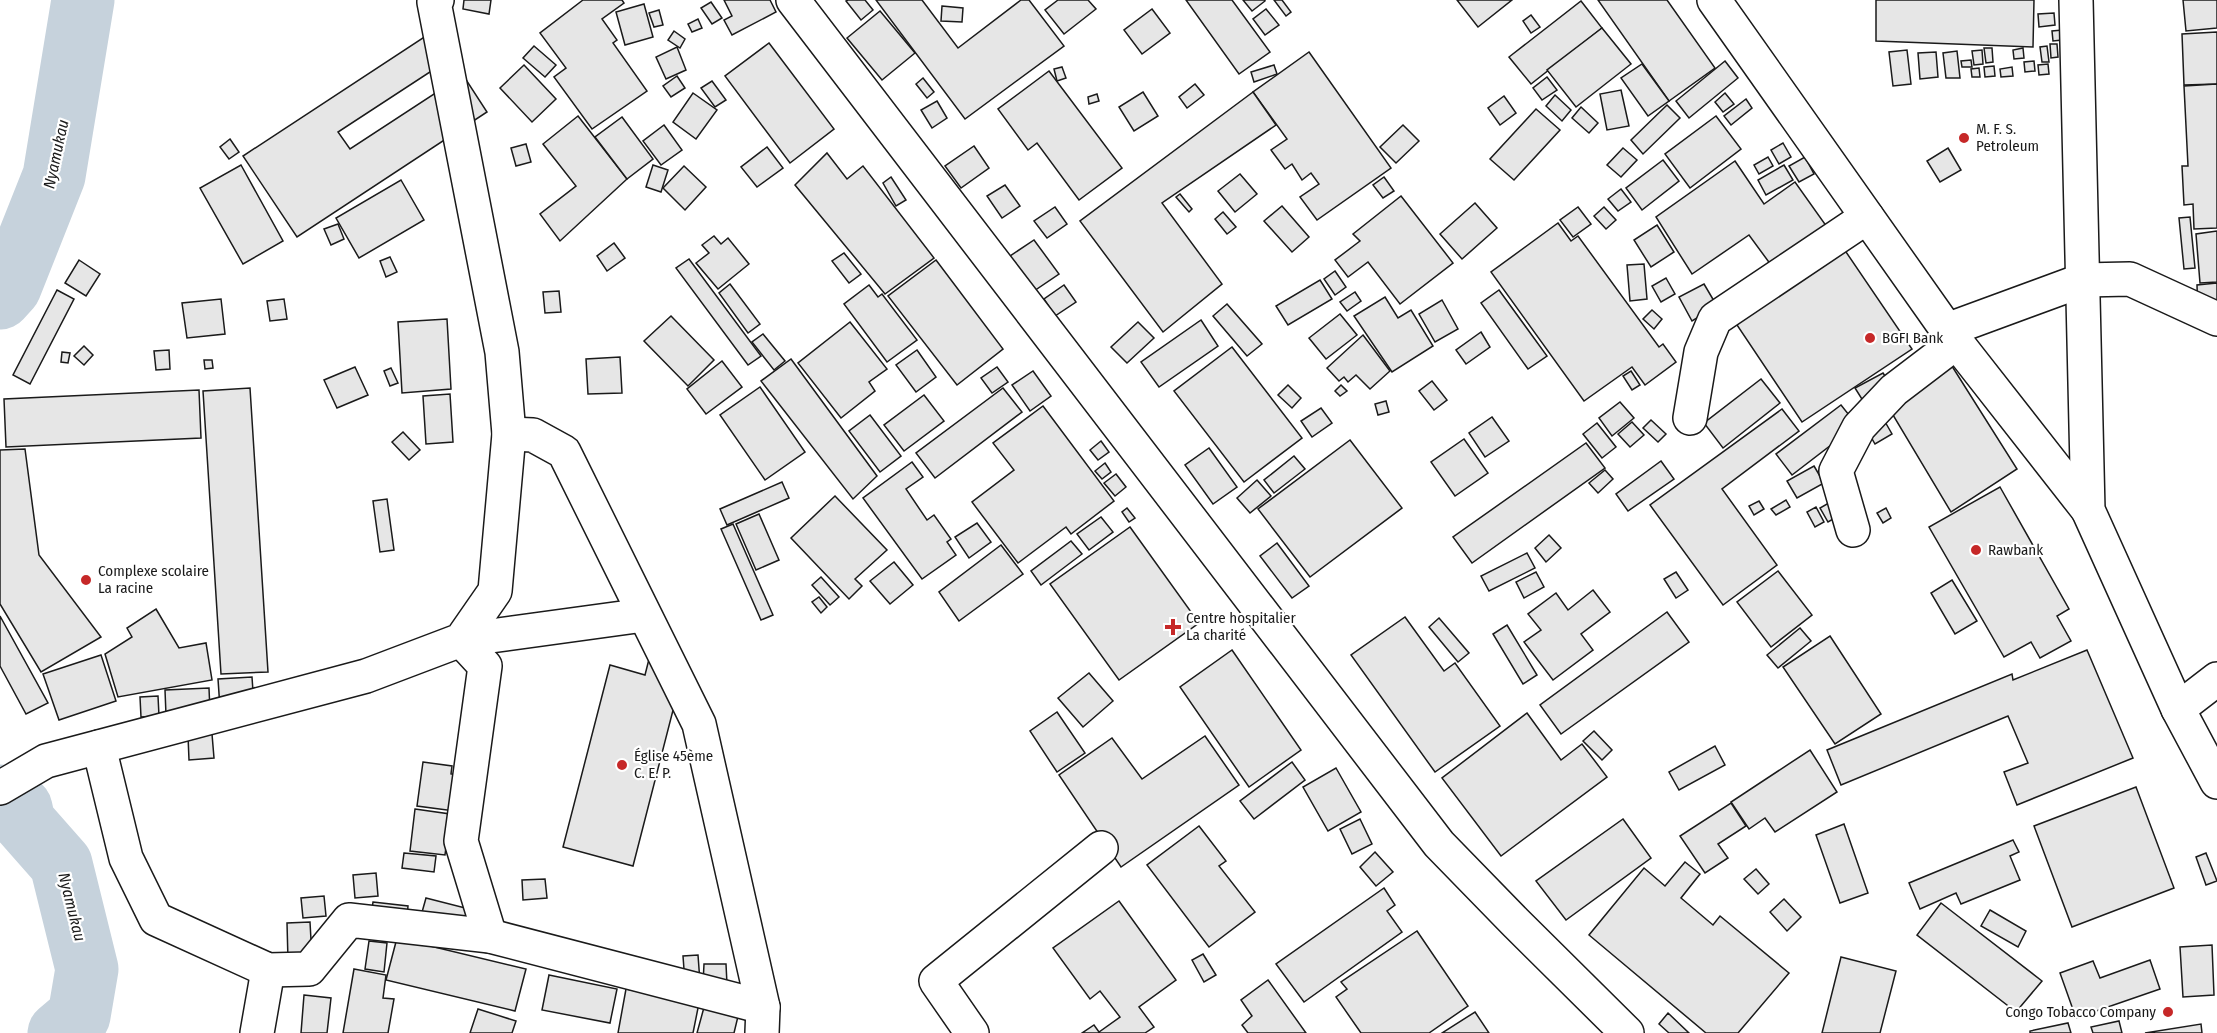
<svg xmlns="http://www.w3.org/2000/svg" width="2217" height="1033" font-family="'Fira Sans Condensed',sans-serif">
	<rect width="100%" height="100%" fill="#fff"/>
	<g fill="none" stroke-linecap="round" stroke-linejoin="round">
		<g stroke="#c6d2dc" stroke-width="63">
			<polyline points="0,298 10,287 54,176 83,0"/>
			<polyline points="0,796 21,808 24,822 61,864 87,969 79,1016 59,1033"/>
		</g>
	</g>
	<g fill="#e6e6e6" stroke="#1a1a1a" stroke-width="1.5">
		<polygon points="464,0 491,0 489,14 463,9"/>
		<polygon points="583,0 622,0 624,3 602,19 617,40 613,43 647,91 592,129 554,77 566,68 540,33"/>
		<polygon points="724,0 770,0 776,12 732,35 724,20 732,16"/>
		<polygon points="848,0 865,0 873,10 861,20 846,1"/>
		<polygon points="876,0 922,0 958,48 1021,0 1029,0 1064,46 965,119"/>
		<polygon points="1058,0 1088,0 1096,9 1064,34 1045,10"/>
		<polygon points="1186,0 1232,0 1270,52 1239,74"/>
		<polygon points="1243,0 1265,0 1265,1 1252,11"/>
		<polygon points="1274,0 1282,0 1291,12 1286,16"/>
		<polygon points="1457,0 1512,0 1478,27"/>
		<polygon points="1598,0 1667,0 1715,68 1669,101"/>
		<polygon points="1876,0 2034,0 2033,47 1876,41"/>
		<polygon points="2183,0 2217,0 2217,28 2186,31"/>
		<polygon points="1581,1 1602,28 1531,84 1509,57"/>
		<polygon points="711,2 722,18 712,24 701,8"/>
		<polygon points="644,4 653,37 625,45 616,12"/>
		<polygon points="942,6 963,8 962,22 941,21"/>
		<polygon points="1152,9 1170,33 1142,54 1124,30"/>
		<polygon points="1266,9 1279,25 1265,35 1253,19"/>
		<polygon points="659,10 663,25 654,27 649,13"/>
		<polygon points="880,11 915,53 882,80 847,38"/>
		<polygon points="2054,13 2055,25 2039,27 2038,14"/>
		<polygon points="1531,15 1540,27 1531,33 1523,21"/>
		<polygon points="698,19 702,28 692,32 688,24"/>
		<polygon points="438,28 456,55 338,132 350,149 463,75 487,112 297,237 243,156"/>
		<polygon points="1602,28 1631,64 1576,107 1547,70"/>
		<polygon points="2062,30 2062,40 2053,41 2052,31"/>
		<polygon points="674,31 685,39 680,48 668,40"/>
		<polygon points="2217,32 2217,84 2184,85 2182,34"/>
		<polygon points="769,43 834,129 790,163 725,76"/>
		<polygon points="2050,44 2057,44 2058,57 2051,58"/>
		<polygon points="534,46 556,65 545,77 523,58"/>
		<polygon points="2047,46 2049,62 2042,62 2040,47"/>
		<polygon points="677,47 686,70 666,79 656,57"/>
		<polygon points="1984,48 1992,48 1993,62 1986,63"/>
		<polygon points="2023,48 2024,58 2014,59 2013,50"/>
		<polygon points="1907,50 1911,84 1893,86 1889,52"/>
		<polygon points="1982,50 1983,64 1974,65 1972,51"/>
		<polygon points="1957,51 1960,78 1946,78 1943,53"/>
		<polygon points="1309,52 1391,168 1317,220 1300,197 1319,184 1311,173 1302,180 1292,164 1285,169 1271,150 1287,139 1253,92"/>
		<polygon points="1936,52 1938,77 1920,79 1918,53"/>
		<polygon points="1971,60 1972,67 1962,67 1961,61"/>
		<polygon points="1725,61 1738,78 1689,118 1676,101"/>
		<polygon points="2034,61 2035,71 2025,72 2024,62"/>
		<polygon points="1642,64 1669,101 1648,116 1621,78"/>
		<polygon points="2048,64 2049,74 2039,75 2038,65"/>
		<polygon points="524,65 556,99 532,122 500,88"/>
		<polygon points="1274,65 1277,74 1254,82 1251,72"/>
		<polygon points="1994,66 1995,76 1985,77 1984,67"/>
		<polygon points="1062,67 1066,78 1057,81 1054,69"/>
		<polygon points="2012,67 2013,76 2001,77 2000,69"/>
		<polygon points="1979,68 1980,77 1972,77 1971,69"/>
		<polygon points="1049,71 1122,168 1079,200 1037,143 1028,150 998,109"/>
		<polygon points="677,76 685,88 671,97 663,86"/>
		<polygon points="1547,77 1557,90 1542,100 1533,88"/>
		<polygon points="923,78 934,92 927,98 916,84"/>
		<polygon points="712,81 726,100 715,107 701,88"/>
		<polygon points="1195,84 1204,95 1187,108 1179,97"/>
		<polygon points="2217,84 2217,228 2194,229 2193,204 2184,205 2182,166 2188,166 2184,86"/>
		<polygon points="1621,90 1629,126 1607,130 1600,94"/>
		<polygon points="1143,92 1158,116 1134,131 1119,107"/>
		<polygon points="1253,92 1276,125 1162,203 1222,284 1163,332 1080,221"/>
		<polygon points="693,93 717,110 696,139 673,122"/>
		<polygon points="1725,93 1734,104 1723,112 1715,102"/>
		<polygon points="1097,94 1099,101 1089,104 1088,97"/>
		<polygon points="1555,95 1571,110 1562,121 1546,106"/>
		<polygon points="1504,96 1516,113 1500,125 1488,108"/>
		<polygon points="1746,99 1752,108 1731,125 1724,116"/>
		<polygon points="937,101 947,118 932,128 921,110"/>
		<polygon points="1667,105 1680,118 1643,154 1631,140"/>
		<polygon points="1581,107 1598,123 1589,133 1572,118"/>
		<polygon points="1536,109 1560,130 1514,180 1490,159"/>
		<polygon points="578,116 627,179 560,241 540,214 576,186 543,144"/>
		<polygon points="1716,116 1741,149 1690,188 1665,154"/>
		<polygon points="622,117 653,159 627,179 595,137"/>
		<polygon points="664,125 682,150 661,165 643,141"/>
		<polygon points="1403,125 1419,141 1396,163 1380,147"/>
		<polygon points="230,139 239,152 229,159 220,147"/>
		<polygon points="1783,143 1791,157 1779,164 1771,150"/>
		<polygon points="526,144 531,162 516,166 511,148"/>
		<polygon points="974,146 989,168 961,188 945,166"/>
		<polygon points="767,147 783,168 757,187 741,167"/>
		<polygon points="1623,148 1637,160 1621,177 1607,165"/>
		<polygon points="1948,148 1961,170 1940,182 1927,161"/>
		<polygon points="827,153 847,179 863,166 934,258 885,294 795,185"/>
		<polygon points="1768,157 1773,166 1759,174 1754,165"/>
		<polygon points="1805,157 1814,174 1799,182 1789,166"/>
		<polygon points="1663,160 1679,181 1642,210 1626,188"/>
		<polygon points="1735,161 1764,204 1795,182 1827,227 1771,265 1749,235 1692,274 1656,217"/>
		<polygon points="241,165 283,241 243,264 200,188"/>
		<polygon points="653,165 668,170 661,192 646,187"/>
		<polygon points="1784,165 1793,180 1766,195 1758,180"/>
		<polygon points="684,166 706,187 685,210 663,188"/>
		<polygon points="1240,174 1257,194 1235,212 1218,191"/>
		<polygon points="891,177 906,200 896,206 883,183"/>
		<polygon points="1384,177 1394,191 1383,198 1373,185"/>
		<polygon points="401,180 424,220 359,258 336,218"/>
		<polygon points="1005,185 1020,206 1002,218 987,196"/>
		<polygon points="1621,189 1631,202 1618,211 1608,199"/>
		<polygon points="1180,194 1192,209 1189,212 1176,197"/>
		<polygon points="1401,196 1453,263 1400,304 1368,262 1348,277 1335,260 1360,241 1353,234"/>
		<polygon points="1475,203 1497,228 1462,259 1440,234"/>
		<polygon points="1282,206 1309,237 1292,252 1264,221"/>
		<polygon points="1055,207 1067,224 1047,238 1034,221"/>
		<polygon points="1578,207 1591,224 1573,237 1560,220"/>
		<polygon points="1604,207 1616,220 1606,229 1594,216"/>
		<polygon points="1223,212 1236,227 1227,234 1215,219"/>
		<polygon points="2190,217 2195,268 2184,269 2179,218"/>
		<polygon points="1558,223 1571,241 1578,236 1659,347 1663,344 1676,362 1645,385 1632,367 1584,401 1491,272"/>
		<polygon points="338,224 344,239 331,245 324,229"/>
		<polygon points="1657,225 1674,252 1651,267 1634,240"/>
		<polygon points="2217,231 2217,282 2200,283 2196,234"/>
		<polygon points="714,236 721,244 728,238 749,264 718,289 696,263 709,253 702,245"/>
		<polygon points="1034,240 1059,274 1028,295 1004,260"/>
		<polygon points="614,243 625,258 607,271 597,256"/>
		<polygon points="1844,249 1912,349 1802,422 1735,322"/>
		<polygon points="844,253 861,274 849,283 832,261"/>
		<polygon points="390,257 397,272 386,277 380,261"/>
		<polygon points="689,259 761,356 748,365 676,268"/>
		<polygon points="79,260 100,274 86,296 65,283"/>
		<polygon points="936,260 1003,349 957,385 888,296"/>
		<polygon points="1644,264 1647,299 1630,301 1627,265"/>
		<polygon points="1335,271 1346,287 1335,295 1324,279"/>
		<polygon points="1666,278 1675,294 1661,302 1652,286"/>
		<polygon points="1320,280 1332,299 1288,325 1276,306"/>
		<polygon points="2217,283 2217,316 2198,317 2197,285"/>
		<polygon points="730,284 760,324 748,333 719,293"/>
		<polygon points="1704,284 1717,306 1692,321 1679,297"/>
		<polygon points="869,285 878,297 882,294 917,340 887,362 844,304"/>
		<polygon points="1064,285 1076,302 1055,316 1044,299"/>
		<polygon points="57,290 74,299 30,384 13,375"/>
		<polygon points="1499,290 1547,356 1528,369 1481,303"/>
		<polygon points="559,291 561,312 545,313 543,292"/>
		<polygon points="1355,292 1361,301 1347,311 1340,302"/>
		<polygon points="1385,297 1398,318 1411,310 1433,346 1392,372 1354,316"/>
		<polygon points="221,299 225,334 187,338 182,303"/>
		<polygon points="284,299 287,319 270,321 267,301"/>
		<polygon points="1442,300 1458,329 1435,342 1419,314"/>
		<polygon points="1227,304 1262,344 1247,356 1213,316"/>
		<polygon points="1652,310 1662,319 1654,329 1643,319"/>
		<polygon points="1340,314 1357,335 1326,359 1309,338"/>
		<polygon points="671,316 714,360 688,386 644,341"/>
		<polygon points="447,319 451,389 402,393 398,322"/>
		<polygon points="1201,320 1218,346 1159,387 1141,362"/>
		<polygon points="850,322 887,369 869,382 875,391 841,418 798,363"/>
		<polygon points="1138,322 1154,338 1127,363 1111,347"/>
		<polygon points="1481,332 1490,347 1466,364 1456,350"/>
		<polygon points="763,334 785,361 774,370 752,342"/>
		<polygon points="1363,335 1390,371 1370,389 1356,375 1348,382 1344,377 1339,381 1327,368"/>
		<polygon points="84,346 93,355 84,365 74,356"/>
		<polygon points="1232,347 1302,438 1244,482 1174,391"/>
		<polygon points="169,350 170,369 156,370 154,351"/>
		<polygon points="917,350 936,377 916,392 896,365"/>
		<polygon points="62,352 70,353 68,363 61,362"/>
		<polygon points="620,357 622,393 588,394 586,359"/>
		<polygon points="791,359 877,476 853,499 761,381"/>
		<polygon points="204,360 212,360 213,368 205,369"/>
		<polygon points="722,361 742,387 706,414 687,389"/>
		<polygon points="1950,363 2017,469 1951,512 1887,405"/>
		<polygon points="355,367 368,395 337,408 324,380"/>
		<polygon points="997,367 1008,382 992,393 981,378"/>
		<polygon points="391,368 398,383 390,386 384,371"/>
		<polygon points="1033,371 1051,396 1030,411 1012,385"/>
		<polygon points="1631,371 1640,385 1632,390 1623,376"/>
		<polygon points="1883,373 1893,388 1865,404 1855,388"/>
		<polygon points="1761,379 1780,403 1723,448 1704,423"/>
		<polygon points="1432,381 1447,400 1434,410 1419,391"/>
		<polygon points="1288,385 1301,398 1292,408 1278,395"/>
		<polygon points="1341,385 1347,391 1340,396 1335,391"/>
		<polygon points="760,387 805,452 765,480 720,415"/>
		<polygon points="250,388 268,672 221,674 203,391"/>
		<polygon points="1003,388 1022,412 935,478 916,453"/>
		<polygon points="199,390 201,438 6,447 4,399"/>
		<polygon points="450,394 453,442 426,444 423,396"/>
		<polygon points="924,395 944,421 904,451 884,425"/>
		<polygon points="1386,401 1389,412 1378,415 1375,404"/>
		<polygon points="1620,402 1634,418 1612,436 1599,418"/>
		<polygon points="1841,405 1857,425 1792,475 1776,454"/>
		<polygon points="1043,406 1114,501 1071,534 1066,527 1018,563 972,502 1014,470 993,443"/>
		<polygon points="1321,408 1332,423 1312,437 1301,421"/>
		<polygon points="1782,409 1799,431 1722,489 1777,565 1723,605 1650,505"/>
		<polygon points="870,415 901,456 880,472 849,431"/>
		<polygon points="1492,417 1509,441 1485,457 1469,433"/>
		<polygon points="1651,420 1666,434 1658,442 1643,428"/>
		<polygon points="1884,420 1892,434 1875,444 1867,430"/>
		<polygon points="1632,422 1644,435 1630,447 1618,434"/>
		<polygon points="1597,423 1616,447 1602,458 1583,434"/>
		<polygon points="403,432 420,450 409,460 392,442"/>
		<polygon points="1464,439 1488,473 1455,496 1431,462"/>
		<polygon points="1350,440 1402,508 1310,577 1258,509"/>
		<polygon points="1101,441 1109,452 1098,460 1090,450"/>
		<polygon points="1586,443 1605,468 1472,563 1453,537"/>
		<polygon points="1209,448 1237,487 1213,504 1185,465"/>
		<polygon points="25,449 39,555 101,637 41,672 0,604 0,450"/>
		<polygon points="1294,456 1305,469 1274,493 1264,480"/>
		<polygon points="1661,461 1674,479 1628,511 1616,494"/>
		<polygon points="912,462 923,477 906,489 927,520 934,515 951,539 947,542 956,555 922,579 863,498"/>
		<polygon points="1105,463 1111,472 1102,479 1095,471"/>
		<polygon points="1814,466 1824,483 1797,498 1787,481"/>
		<polygon points="1605,470 1613,479 1598,493 1589,483"/>
		<polygon points="1116,474 1126,487 1115,496 1104,483"/>
		<polygon points="1257,480 1271,496 1250,513 1237,498"/>
		<polygon points="782,482 789,498 727,525 720,509"/>
		<polygon points="2000,487 2069,609 2057,616 2071,641 2040,658 2031,642 2004,657 1929,527"/>
		<polygon points="835,496 887,550 855,579 862,586 849,599 791,538"/>
		<polygon points="387,499 394,550 380,552 373,501"/>
		<polygon points="1786,500 1790,507 1776,515 1771,509"/>
		<polygon points="1834,500 1842,514 1828,522 1820,508"/>
		<polygon points="1759,501 1764,509 1754,515 1749,506"/>
		<polygon points="1816,507 1824,522 1815,527 1807,512"/>
		<polygon points="1127,508 1135,518 1129,522 1122,512"/>
		<polygon points="1886,508 1891,518 1883,523 1877,513"/>
		<polygon points="759,514 779,560 756,570 736,524"/>
		<polygon points="1101,517 1113,532 1089,550 1077,534"/>
		<polygon points="977,523 991,542 969,558 955,537"/>
		<polygon points="733,524 773,615 761,620 721,529"/>
		<polygon points="1130,527 1199,623 1119,680 1050,584"/>
		<polygon points="1549,535 1561,548 1546,562 1535,548"/>
		<polygon points="1071,541 1082,554 1041,585 1031,571"/>
		<polygon points="1277,543 1309,586 1292,598 1260,556"/>
		<polygon points="1001,545 1023,574 959,621 939,592"/>
		<polygon points="1527,553 1535,568 1489,591 1481,576"/>
		<polygon points="894,562 913,585 890,604 870,581"/>
		<polygon points="1778,571 1812,615 1771,647 1737,602"/>
		<polygon points="1536,572 1544,587 1524,598 1516,582"/>
		<polygon points="1676,572 1688,590 1676,598 1664,579"/>
		<polygon points="821,577 839,597 830,605 812,585"/>
		<polygon points="1952,580 1977,621 1955,634 1931,593"/>
		<polygon points="1593,590 1610,612 1581,634 1593,650 1553,680 1524,642 1541,630 1528,614 1556,593 1568,610"/>
		<polygon points="819,597 827,607 821,613 812,602"/>
		<polygon points="156,609 179,648 206,643 212,680 118,697 105,654 132,637 127,628"/>
		<polygon points="1667,612 1689,642 1561,734 1540,705"/>
		<polygon points="0,616 48,703 26,714 0,666"/>
		<polygon points="1405,617 1444,671 1455,663 1500,726 1435,772 1351,655"/>
		<polygon points="1439,618 1469,653 1458,662 1429,627"/>
		<polygon points="1507,625 1537,675 1523,684 1493,634"/>
		<polygon points="1800,628 1811,641 1778,668 1767,655"/>
		<polygon points="1830,636 1881,714 1835,744 1783,667"/>
		<polygon points="1232,650 1301,750 1249,787 1180,687"/>
		<polygon points="2087,650 2133,758 2017,805 2004,772 2028,763 2008,716 1841,785 1827,750 2012,674 2013,680"/>
		<polygon points="101,655 116,701 59,720 43,674"/>
		<polygon points="649,659 680,683 633,866 563,847 610,665 645,675"/>
		<polygon points="1089,673 1113,701 1083,727 1058,698"/>
		<polygon points="252,677 254,706 220,708 218,679"/>
		<polygon points="209,688 210,712 166,715 165,690"/>
		<polygon points="158,696 159,716 141,717 140,697"/>
		<polygon points="1057,712 1085,753 1057,772 1030,731"/>
		<polygon points="1527,713 1561,760 1582,744 1607,777 1501,856 1442,778"/>
		<polygon points="1594,731 1612,750 1602,760 1583,741"/>
		<polygon points="212,734 214,758 189,760 188,736"/>
		<polygon points="1205,736 1239,785 1121,867 1059,775 1112,738 1142,779"/>
		<polygon points="1715,746 1725,765 1679,790 1669,772"/>
		<polygon points="1810,750 1837,792 1775,832 1765,818 1749,829 1731,802"/>
		<polygon points="423,762 452,766 451,774 468,777 462,812 417,806"/>
		<polygon points="1292,762 1305,780 1254,819 1240,801"/>
		<polygon points="1336,768 1361,812 1328,831 1303,787"/>
		<polygon points="2136,787 2174,888 2072,927 2034,826"/>
		<polygon points="1731,803 1746,826 1718,844 1728,858 1705,873 1680,836"/>
		<polygon points="415,809 450,814 445,855 410,851"/>
		<polygon points="1360,819 1372,844 1352,854 1340,829"/>
		<polygon points="1623,819 1651,858 1566,920 1536,881"/>
		<polygon points="1844,824 1868,893 1840,903 1816,835"/>
		<polygon points="1199,826 1226,861 1219,866 1255,912 1209,947 1147,865"/>
		<polygon points="2013,840 2019,852 2010,856 2020,880 1961,904 1956,893 1920,909 1909,883"/>
		<polygon points="1375,852 1393,872 1376,886 1360,867"/>
		<polygon points="404,853 436,856 434,872 402,868"/>
		<polygon points="2206,853 2217,881 2206,885 2196,857"/>
		<polygon points="1685,862 1700,874 1681,898 1713,925 1720,916 1789,973 1738,1033 1706,1033 1589,935 1644,868 1665,886"/>
		<polygon points="1756,869 1769,884 1758,894 1744,879"/>
		<polygon points="376,873 378,896 355,898 353,875"/>
		<polygon points="545,879 547,898 523,900 522,880"/>
		<polygon points="1384,888 1395,905 1387,911 1402,932 1304,1002 1276,964"/>
		<polygon points="324,896 326,916 303,918 301,898"/>
		<polygon points="426,898 481,912 472,945 417,930"/>
		<polygon points="1784,899 1801,917 1787,931 1770,912"/>
		<polygon points="1119,901 1176,980 1139,1007 1154,1027 1145,1033 1082,1033 1094,1025 1099,1032 1120,1017 1100,991 1090,999 1053,948"/>
		<polygon points="373,902 408,906 406,929 370,925"/>
		<polygon points="1941,903 2042,981 2016,1012 1917,935"/>
		<polygon points="1990,910 2026,931 2018,947 1981,926"/>
		<polygon points="310,922 312,958 288,960 287,923"/>
		<polygon points="1417,931 1468,1006 1429,1033 1361,1033 1336,997 1347,989 1341,982"/>
		<polygon points="397,938 526,969 515,1011 386,980"/>
		<polygon points="369,941 387,943 384,972 365,969"/>
		<polygon points="2212,945 2214,995 2183,997 2180,947"/>
		<polygon points="1203,954 1216,975 1204,982 1192,960"/>
		<polygon points="698,955 700,982 685,983 683,956"/>
		<polygon points="1841,957 1896,971 1880,1033 1822,1033"/>
		<polygon points="2150,960 2160,989 2076,1018 2060,973 2093,961 2100,978"/>
		<polygon points="704,964 726,964 727,984 703,984"/>
		<polygon points="354,969 386,975 383,998 394,999 388,1033 343,1033"/>
		<polygon points="549,975 617,989 610,1023 542,1010"/>
		<polygon points="1268,980 1306,1033 1248,1033 1242,1025 1252,1016 1241,1000"/>
		<polygon points="626,989 699,1003 693,1033 618,1033"/>
		<polygon points="304,995 331,998 327,1033 301,1033"/>
		<polygon points="706,1000 740,1008 734,1033 697,1033"/>
		<polygon points="478,1009 516,1021 512,1033 470,1033"/>
		<polygon points="1475,1012 1489,1033 1442,1033"/>
		<polygon points="1668,1013 1689,1033 1669,1033 1659,1024"/>
		<polygon points="2119,1021 2122,1033 2093,1033 2091,1027"/>
		<polygon points="2068,1023 2071,1033 2030,1033 2030,1031"/>
		<polygon points="2201,1024 2202,1033 2145,1033"/>
	</g>
	<g fill="none" stroke-linecap="round" stroke-linejoin="round">
		<g stroke="#1a1a1a" stroke-width="36">
			<g id="minor">
				<polyline points="793,0 1439,844 1515,922 1627,1033"/>
				<polyline points="1714,0 1947,330 2088,510"/>
				<polyline points="1947,330 2083,280 2130,279 2217,319"/>
				<polyline points="1690,418 1701,352 1715,319 1867,217"/>
				<polyline points="509,434 533,435 564,452 699,724 763,1007 762,1033"/>
				<polyline points="1853,530 1836,471 1859,427 1894,390 1957,342"/>
				<polyline points="461,640 485,666 461,841 490,936"/>
				<polyline points="461,640 644,615"/>
				<polyline points="2178,709 2217,679"/>
				<polyline points="99,747 126,858 156,919 268,970 309,969 349,920 490,936 763,1007"/>
				<polyline points="0,788 46,761 366,676 461,640 495,591 509,434 502,352 434,2 437,0"/>
				<polyline points="257,1033 268,970"/>
				<polyline points="972,1033 936,981 1101,848"/>
			</g>
		</g>
		<g stroke="#1a1a1a" stroke-width="36">
			<polyline id="major" points="2076,0 2088,510 2178,709 2217,782"/>
		</g>
		<use href="#minor" stroke="#fff" stroke-width="33"/>
		<use href="#major" stroke="#fff" stroke-width="33"/>
	</g>
	<g fill="#c62828" stroke="#fff" stroke-width="2">
		<circle cx="1964" cy="138" r="6"/>
		<circle cx="1870" cy="338" r="6"/>
		<circle cx="1976" cy="550" r="6"/>
		<circle cx="86" cy="580" r="6"/>
		<path d="M1170 618h6v6h6v6h-6v6h-6v-6h-6v-6h6z"/>
		<circle cx="622" cy="765" r="6"/>
		<circle cx="2168" cy="1012" r="6"/>
	</g>
	<g text-anchor="middle" dominant-baseline="central" stroke-width="4.5" stroke-linejoin="round" paint-order="stroke">
		<g font-size="15" fill="#1a1a1a" stroke="#fff" text-anchor="start">
			<text x="1976" y="129">M. F. S.<tspan x="1976" dy="17">Petroleum</tspan></text>
			<text x="1882" y="338">BGFI Bank</text>
			<text x="1988" y="550">Rawbank</text>
			<text x="98" y="571">Complexe scolaire<tspan x="98" dy="17">La racine</tspan></text>
			<text x="1186" y="618">Centre hospitalier<tspan x="1186" dy="17">La charité</tspan></text>
			<text x="634" y="756">Église 45ème<tspan x="634" dy="17">C. E. P.</tspan></text>
			<text x="2156" y="1012" text-anchor="end">Congo Tobacco Company</text>
		</g>
		<g font-size="16" font-style="italic" fill="#1a1a1a" stroke="#fff">
			<text transform="translate(56 154) rotate(-78)">Nyamukau</text>
			<text transform="translate(72 907) rotate(76)">Nyamukau</text>
		</g>
	</g>
</svg>
